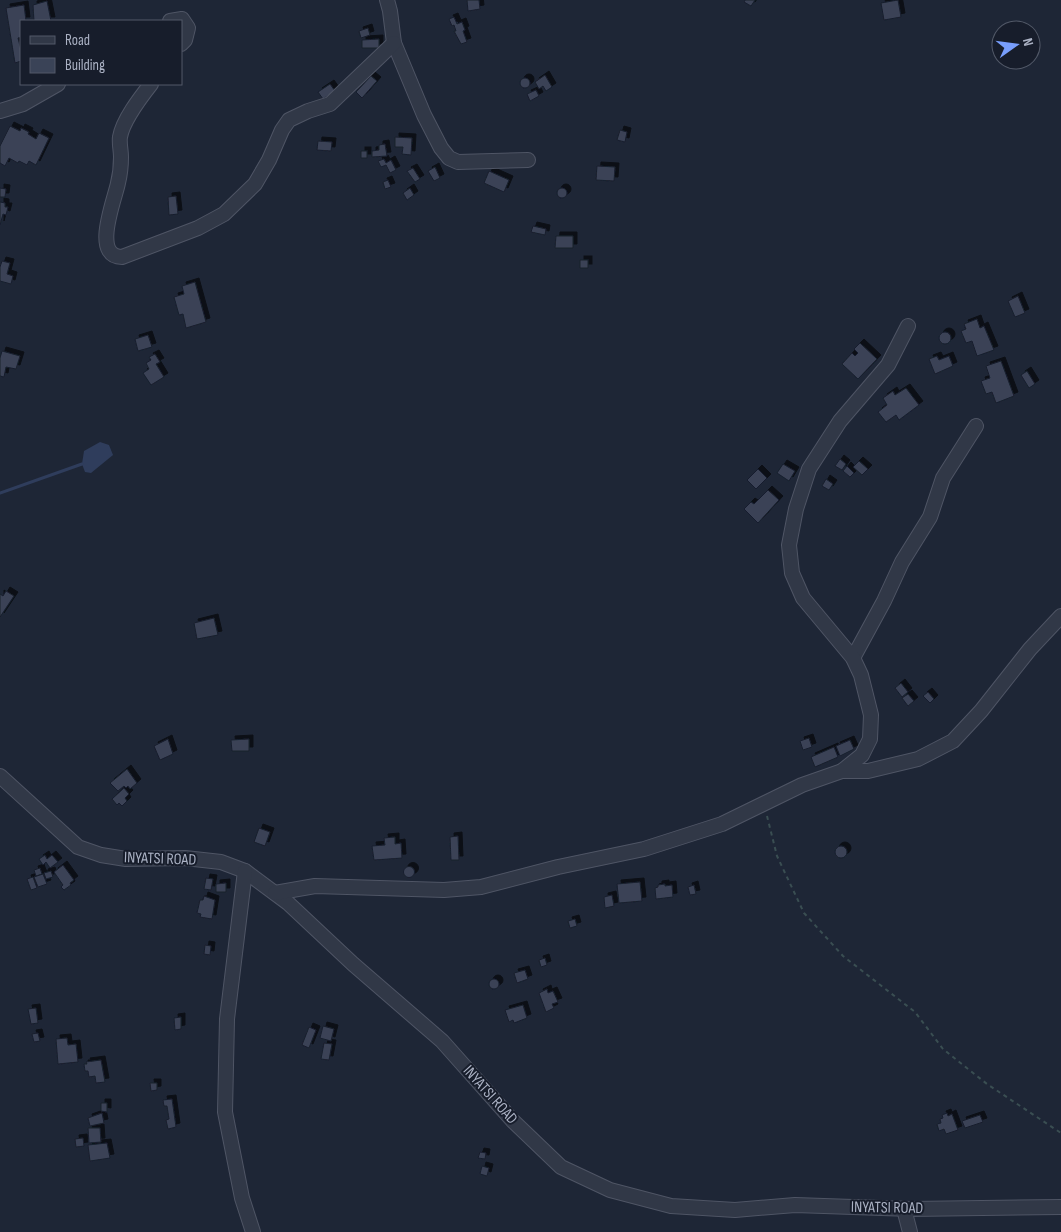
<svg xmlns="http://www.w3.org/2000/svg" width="1061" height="1232" font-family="'Sofia Sans Condensed',sans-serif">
	<defs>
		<filter id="shadow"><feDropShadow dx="4" dy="-4" stdDeviation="0" flood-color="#0009"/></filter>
	</defs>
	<rect width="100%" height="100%" fill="#1e2636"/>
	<polygon fill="#2f3d5c" points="100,442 109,445 113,455 91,473 85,472 82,464 84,451"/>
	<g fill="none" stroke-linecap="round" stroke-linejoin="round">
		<polyline stroke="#2f3d5c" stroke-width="3" points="0,493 82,464"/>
	</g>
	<g fill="#3a4357" stroke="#191f2d" filter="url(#shadow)">
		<polygon points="467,0 479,0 480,9 468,11"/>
		<polygon points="745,0 755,0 751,6 744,2"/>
		<polygon points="898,0 901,17 884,20 881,3"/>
		<polygon points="47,1 51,21 34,21 33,5"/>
		<polygon points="24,5 26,21 21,21 21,37 18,38 21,50 21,61 15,63 6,8"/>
		<polygon points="454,17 457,24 462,22 465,30 463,31 467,42 461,44 454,31 456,31 454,25 452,26 449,19"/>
		<polygon points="368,28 370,35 361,38 359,31"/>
		<polygon points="379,39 379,48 362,48 362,40"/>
		<polygon points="545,75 552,87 546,91 543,86 539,89 535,82"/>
		<polygon points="371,76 377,81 362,98 356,92"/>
		<circle cx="525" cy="83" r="5"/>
		<polygon points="330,84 335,91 323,99 318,92"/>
		<polygon points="536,90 539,96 530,101 527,94"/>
		<polygon points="10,126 20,131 21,128 29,132 28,134 36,139 39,133 49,138 36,165 29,161 27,165 19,161 18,163 9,158 5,166 0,163 0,146"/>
		<polygon points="620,130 627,132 625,142 617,140"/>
		<polygon points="395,137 412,138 411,155 402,154 403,147 395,147"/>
		<polygon points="318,141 332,142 331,151 317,150"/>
		<polygon points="385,144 387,156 372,157 372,151 379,150 379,145"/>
		<rect x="361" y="151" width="6" height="7"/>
		<polygon points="384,159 386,163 391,160 396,170 390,173 386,165 381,167 378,161"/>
		<polygon points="597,166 615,167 614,181 596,180"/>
		<polygon points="435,167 440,178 434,181 428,171"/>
		<polygon points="413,168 420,179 415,182 407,171"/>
		<polygon points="489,171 509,180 504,192 484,183"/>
		<polygon points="388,180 391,187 385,189 383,182"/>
		<polygon points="0,188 6,189 5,197 0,197"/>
		<polygon points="410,188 414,195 407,200 403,193"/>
		<circle cx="562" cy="193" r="5"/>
		<polygon points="176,196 178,214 169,215 168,197"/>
		<polygon points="0,202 5,203 5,207 8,207 6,215 3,214 0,225"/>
		<polygon points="533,226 546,229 545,235 531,232"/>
		<polygon points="556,236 573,236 573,248 555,248"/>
		<rect x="580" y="260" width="8" height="8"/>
		<polygon points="2,261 10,263 7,274 13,276 11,284 0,281 0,267"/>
		<polygon points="195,282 206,322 186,328 183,314 179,315 174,297 184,294 182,286"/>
		<polygon points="1018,296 1025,313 1015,317 1008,301"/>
		<polygon points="977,319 980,328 984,326 994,350 977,356 972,341 966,343 961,331 966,329 964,324"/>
		<circle cx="945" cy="338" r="6"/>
		<polygon points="148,335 152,347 138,351 135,339"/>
		<polygon points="860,343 877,359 858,379 842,364 852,353 855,356 858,353 854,349"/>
		<polygon points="2,351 20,356 16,369 6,367 4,377 0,376 0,358"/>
		<polygon points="155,354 160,362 156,364 164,377 151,385 143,373 149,369 146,363 151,360 149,357"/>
		<polygon points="937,356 939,360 949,356 953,366 935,374 929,359"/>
		<polygon points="1001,361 1014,396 996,403 992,392 986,394 981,381 990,378 986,366"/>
		<polygon points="1027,371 1035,384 1029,388 1021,375"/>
		<polygon points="906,388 919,405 899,420 896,415 886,422 878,412 887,405 883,398 893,391 895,395"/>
		<polygon points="840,459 846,464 842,470 835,466"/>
		<polygon points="859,461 868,469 862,475 853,467"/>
		<polygon points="783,464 795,471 789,481 777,473"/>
		<polygon points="847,466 854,473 850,477 843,471"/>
		<polygon points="758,469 767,478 756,489 747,480"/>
		<polygon points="826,479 833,484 829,490 822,486"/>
		<polygon points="768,490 779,500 758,523 744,509 751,502 754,504"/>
		<polygon points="6,591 14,596 0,617 0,594 3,596"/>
		<polygon points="214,618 218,635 197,639 194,623"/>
		<polygon points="901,683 908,692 902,697 895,688"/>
		<polygon points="928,692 934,699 930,703 923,696"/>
		<polygon points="908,694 914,701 908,706 902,698"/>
		<polygon points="809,738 812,747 803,750 800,741"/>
		<polygon points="168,739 173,754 160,760 154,746"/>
		<polygon points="249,739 249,751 232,751 231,740"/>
		<polygon points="850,740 854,749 840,756 836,746"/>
		<polygon points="834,747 838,757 815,767 811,757"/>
		<polygon points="127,769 137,783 130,789 128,786 126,788 124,786 118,791 110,783"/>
		<polygon points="124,788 129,794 125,798 127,801 122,806 119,803 117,805 112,799"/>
		<polygon points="259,828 270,832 265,846 254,842"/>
		<polygon points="458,836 459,860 451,860 450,837"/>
		<polygon points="395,837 395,844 401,843 402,858 374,860 372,846 385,845 384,838"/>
		<circle cx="841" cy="852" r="6"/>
		<polygon points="45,855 47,859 52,855 58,862 50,868 46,862 43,865 39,859"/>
		<polygon points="63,865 74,880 70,883 71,885 64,890 61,887 63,885 54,872"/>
		<circle cx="409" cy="872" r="5.5"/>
		<polygon points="40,868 42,874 36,876 34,870"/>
		<polygon points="51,871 53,877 46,879 44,873"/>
		<polygon points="43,874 47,884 38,887 34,877"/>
		<polygon points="33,877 37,888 31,890 27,879"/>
		<polygon points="206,878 213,879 211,890 204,889"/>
		<polygon points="640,882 642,901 619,903 617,884"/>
		<polygon points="226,883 226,892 216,892 216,884"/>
		<polygon points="665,884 665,886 672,885 673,897 656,899 655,888 658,887 658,885"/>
		<polygon points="694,885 696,894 690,895 688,887"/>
		<polygon points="612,895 614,906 605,908 604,897"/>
		<polygon points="204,896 215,900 212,919 200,917 201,914 197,913 200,900 203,900"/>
		<polygon points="575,919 577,926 570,928 568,921"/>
		<polygon points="205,945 211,946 210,955 204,954"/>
		<polygon points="545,958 547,965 541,967 539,960"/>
		<polygon points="525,970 528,979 517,983 514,973"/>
		<circle cx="494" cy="984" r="5"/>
		<polygon points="547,989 548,993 553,991 558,1002 552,1004 554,1008 546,1012 539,993"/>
		<polygon points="523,1005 527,1018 514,1023 513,1020 509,1022 505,1010"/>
		<polygon points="36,1008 38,1023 31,1024 28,1009"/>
		<polygon points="181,1017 181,1029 175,1030 174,1018"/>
		<polygon points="323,1026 334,1029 331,1041 320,1038"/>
		<polygon points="309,1027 316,1030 309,1048 302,1045"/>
		<polygon points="38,1033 40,1041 34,1042 32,1034"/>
		<polygon points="67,1038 68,1045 76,1044 78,1062 58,1064 56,1039"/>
		<polygon points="324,1043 332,1044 329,1060 321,1059"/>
		<polygon points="101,1060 105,1082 96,1083 95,1076 89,1077 88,1071 85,1071 84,1064 87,1064 86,1062"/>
		<polygon points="150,1083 157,1083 157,1090 151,1091"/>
		<polygon points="172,1099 176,1127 168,1129 166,1120 169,1119 167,1106 164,1106 163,1100"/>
		<polygon points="101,1103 107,1103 107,1112 101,1111"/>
		<polygon points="102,1113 104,1123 90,1126 88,1118"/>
		<polygon points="947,1113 948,1116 952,1114 958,1130 946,1134 944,1129 939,1131 937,1124 941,1123 940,1119 943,1118 942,1115"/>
		<polygon points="980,1115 983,1122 965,1128 962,1121"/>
		<polygon points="88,1128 100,1128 101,1142 89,1143"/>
		<polygon points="83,1138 84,1146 76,1147 75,1139"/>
		<polygon points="107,1143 110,1158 90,1161 88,1145"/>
		<polygon points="480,1152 486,1153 485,1159 478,1158"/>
		<polygon points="482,1166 489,1168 487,1176 480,1174"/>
	</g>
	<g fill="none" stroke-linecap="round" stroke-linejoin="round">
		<g stroke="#4f5565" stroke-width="16">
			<g id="minor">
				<polyline points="387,0 390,11 394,43 424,115 441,148 449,158 458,162 528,160"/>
				<polyline points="170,21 182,19 188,28 185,40 181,44"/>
				<path d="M151,84C140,98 123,120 120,137C119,143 121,150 121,157C121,165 120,175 118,183C115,199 91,257 122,257L198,228L224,214L255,184L269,160L282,130L289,120L308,111L330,104L394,43"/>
				<polyline points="0,111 23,104 58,84"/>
				<polyline points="853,658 884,601 902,562 930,517 943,478 976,426"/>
				<polyline points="842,771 862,755 870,739 871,715 861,675 853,658 803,598 792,573 789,545 796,509 809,469 840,421 888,365 908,326"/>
				<polyline points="0,776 78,847 101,855 126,859 185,858 221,862 245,871 288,903 353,964 442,1041 513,1121 561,1167 610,1190 671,1206 735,1210 795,1205 911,1209 1061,1207"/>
				<polyline points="245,871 227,1019 225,1112 242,1198 253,1232"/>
				<polyline points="275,893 315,886 444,890 481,887 558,867 644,849 722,824 802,785 842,771 868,771 918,759 953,741 981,711 1030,649 1061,616"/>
				<polyline points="904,1209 910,1232"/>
			</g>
		</g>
		<polyline stroke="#3a4e52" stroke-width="2" stroke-dasharray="4 4" stroke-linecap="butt" points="767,816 777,856 804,913 843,956 915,1012 943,1049 987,1084 1061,1133"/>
		<use href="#minor" stroke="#313847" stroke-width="14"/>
	</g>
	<g text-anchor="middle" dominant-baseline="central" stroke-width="4" stroke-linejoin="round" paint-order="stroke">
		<g font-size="16" fill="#abb2c4" stroke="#171d2b">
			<text transform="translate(160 859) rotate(2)">INYATSI ROAD</text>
			<text transform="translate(490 1095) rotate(48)">INYATSI ROAD</text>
			<text transform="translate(887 1208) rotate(1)">INYATSI ROAD</text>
		</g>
	</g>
	<rect x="20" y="20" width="162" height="65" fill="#171d2b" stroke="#525968"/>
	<rect x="30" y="36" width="25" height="8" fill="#313847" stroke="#525968"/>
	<text x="65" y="45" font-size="15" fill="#abb2c4">Road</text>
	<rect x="30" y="58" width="25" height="15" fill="#3a4357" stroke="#525968"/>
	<text x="65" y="70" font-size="15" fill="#abb2c4">Building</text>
	<g transform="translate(1016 45) rotate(76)"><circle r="24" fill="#171d2b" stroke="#525968"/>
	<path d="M0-4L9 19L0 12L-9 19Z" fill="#789efc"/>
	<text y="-8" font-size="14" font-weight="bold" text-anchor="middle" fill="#abb2c4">N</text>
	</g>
</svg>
